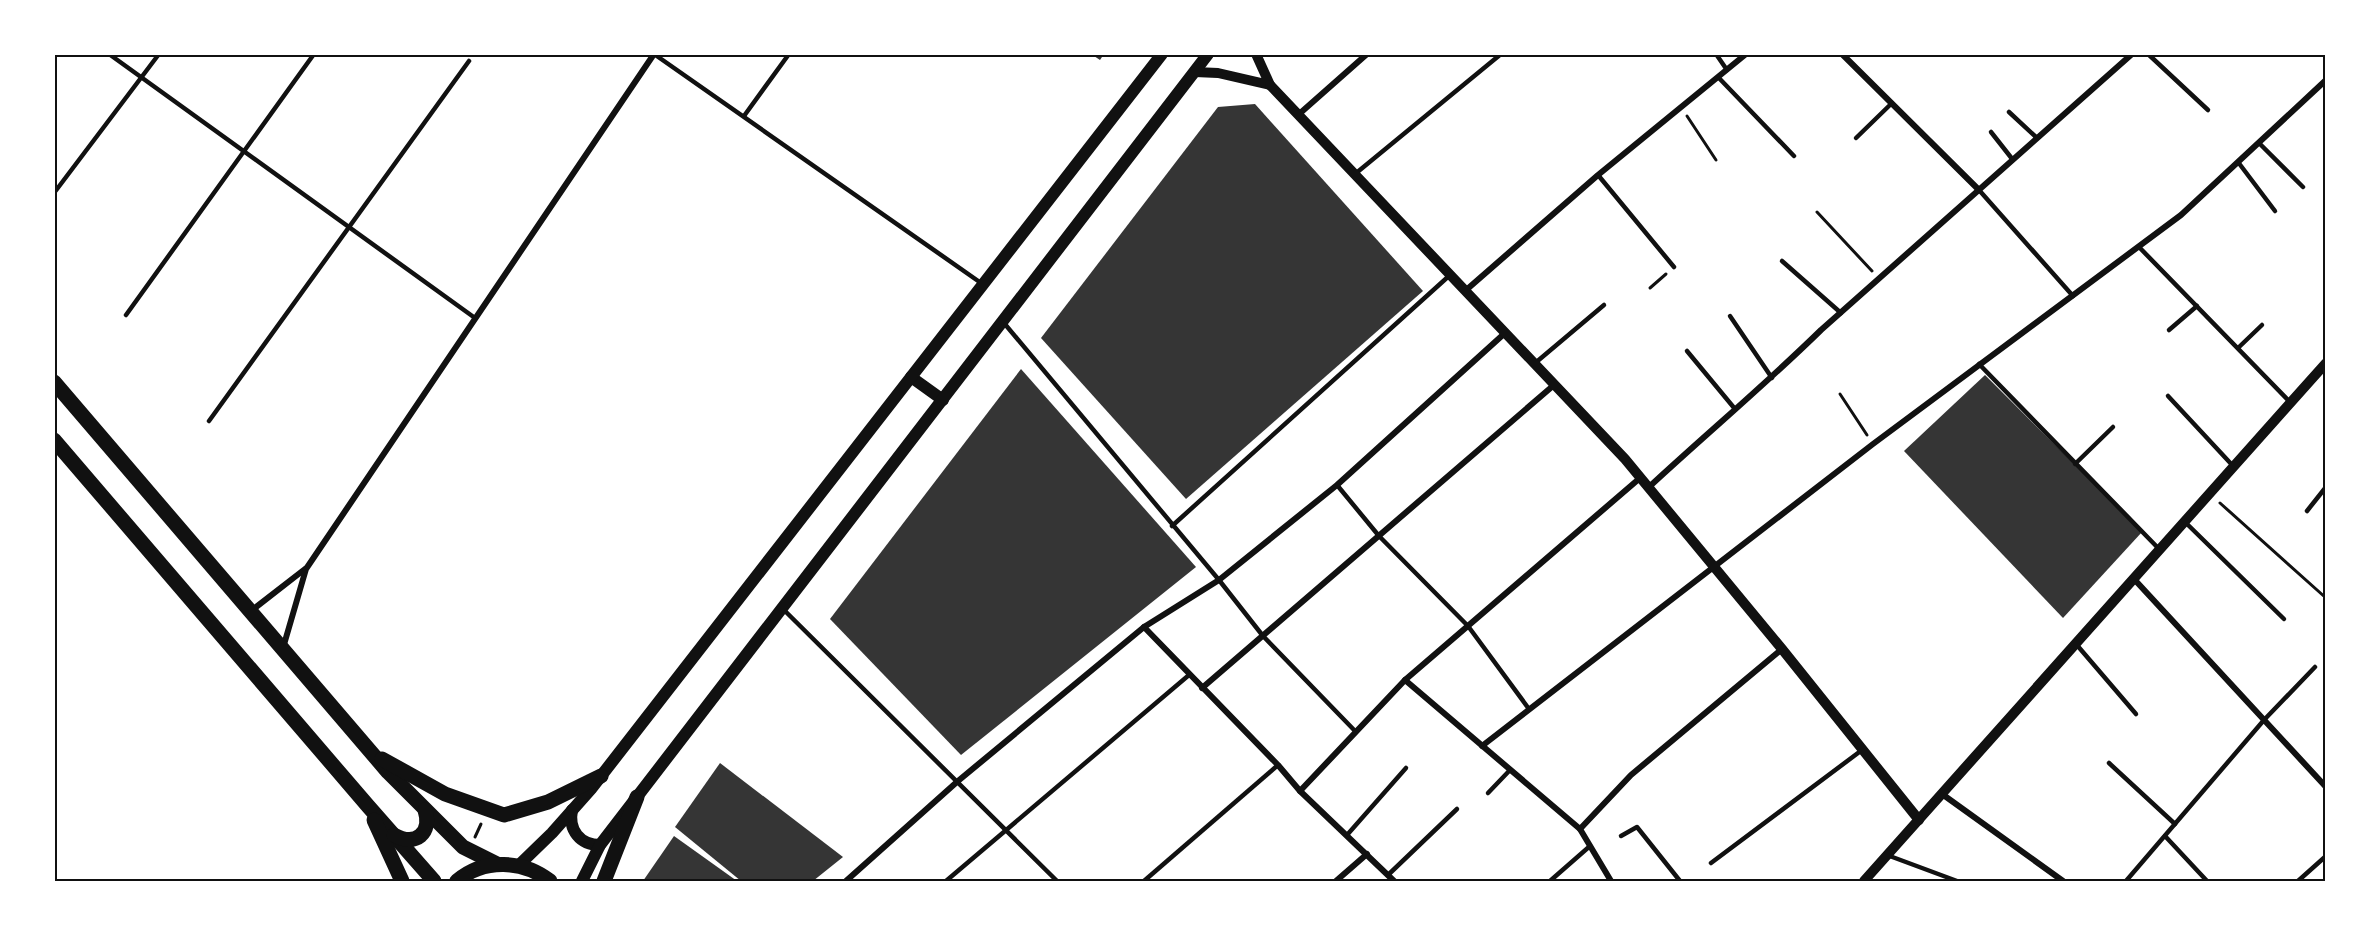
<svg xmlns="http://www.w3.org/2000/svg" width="2380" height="935" font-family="Lora,serif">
	<rect width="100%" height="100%" fill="#fff"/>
	<g fill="#353535">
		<polygon points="1091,54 1104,54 1100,60"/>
		<polygon points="1255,104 1423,291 1186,499 1041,338 1218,107"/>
		<polygon points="1021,369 1196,567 961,755 830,619"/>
		<polygon points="1985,375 2142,532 2063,618 1904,451"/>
		<polygon points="720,763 843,857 813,881 741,881 675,827"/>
		<polygon points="674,836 737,881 643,881"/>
	</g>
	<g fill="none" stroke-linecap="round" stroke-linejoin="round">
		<g stroke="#111" stroke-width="3">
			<polyline points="1687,116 1716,160"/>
			<polyline points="1817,212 1872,271"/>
			<polyline points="1650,288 1666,274"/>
			<polyline points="1840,394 1867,435"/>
			<polyline points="2220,503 2326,598"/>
			<polyline points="475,837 481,824"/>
		</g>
		<g stroke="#111" stroke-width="4.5">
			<polyline points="109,54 475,318"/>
			<polyline points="654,54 981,283"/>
			<polyline points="1716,54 1727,70"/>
			<polyline points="2148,54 2208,110"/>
			<polyline points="1718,77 1794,156"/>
			<polyline points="2009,112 2037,138"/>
			<polyline points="744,116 789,54"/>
			<polyline points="1991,132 2013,160"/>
			<polyline points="1856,138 1892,103"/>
			<polyline points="2259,143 2303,187"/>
			<polyline points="2238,162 2275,211"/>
			<polyline points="1355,174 1501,54"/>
			<polyline points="1598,175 1674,267"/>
			<polyline points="1979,190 2073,296"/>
			<polyline points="54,193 159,54"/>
			<polyline points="2139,247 2291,403"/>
			<polyline points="1782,261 1841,313"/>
			<polyline points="126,315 314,54"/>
			<polyline points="1730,316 1772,378"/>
			<polyline points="1004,323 1219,580 1263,636 1356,732"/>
			<polyline points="2169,330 2197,306"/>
			<polyline points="2238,348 2262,325"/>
			<polyline points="1687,351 1735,409"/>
			<polyline points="1534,364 1604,305"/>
			<polyline points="1979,364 2160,550"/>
			<polyline points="2168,396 2234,467"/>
			<polyline points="209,421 469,61"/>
			<polyline points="2075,464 2113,427"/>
			<polyline points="1337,485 1379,536 1468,626 1529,709"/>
			<polyline points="2307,511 2326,487"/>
			<polyline points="2185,522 2284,619"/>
			<polyline points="1172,526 1450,275"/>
			<polyline points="783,609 1057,881"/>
			<polyline points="2076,644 2136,714"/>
			<polyline points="2109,763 2175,824"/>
			<polyline points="1488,793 1510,770"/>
			<polyline points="1347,835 1406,768"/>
			<polyline points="1621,836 1637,827 1680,881"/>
			<polyline points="2165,836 2207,881"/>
			<polyline points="1887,855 1957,881"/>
			<polyline points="1711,863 1862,750"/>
			<polyline points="1388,875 1457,809"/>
			<polyline points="946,881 1189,675"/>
			<polyline points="1144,881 1278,765"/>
			<polyline points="1550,881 1590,846"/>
			<polyline points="2126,881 2264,720 2315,667"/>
			<polyline points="2298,881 2326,856"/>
		</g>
		<g stroke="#111" stroke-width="6">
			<polyline points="1842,54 1979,190"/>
			<polyline points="1298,115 1367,54"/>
			<polyline points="1465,291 1598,175 1746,54"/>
			<path d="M1648,488C1705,435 1765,385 1821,330L2132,54"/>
			<polyline points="2134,579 2326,787"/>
			<polyline points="251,611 305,569"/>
			<polyline points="1144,627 1278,765 1300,791 1394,881"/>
			<polyline points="283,648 306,569 654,54"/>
			<polyline points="1405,680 1580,829 1611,881"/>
			<polyline points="1202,688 1554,385"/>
			<polyline points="1482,746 1873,444 2181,215 2326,80"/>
			<polyline points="1300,791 1405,680 1640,478"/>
			<polyline points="1942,794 2063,881"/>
			<polyline points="1580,829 1631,775 1782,649"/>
			<polyline points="846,881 958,781 1144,627 1219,580 1337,485 1505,333"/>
			<polyline points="1336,881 1367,854"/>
		</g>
		<g stroke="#111" stroke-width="10">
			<polyline points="1195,72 1218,73 1270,85 1256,54"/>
			<polyline points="1270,85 1625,459 1782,649 1919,820"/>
			<polyline points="1864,881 2326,363"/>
		</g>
		<g stroke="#111" stroke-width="12">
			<polyline points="911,377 943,400"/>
			<path d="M572,810C568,830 580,845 600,845"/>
			<polyline points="519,865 552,833 591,789 1162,54"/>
			<polyline points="582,881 600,845 1208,54"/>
		</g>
		<g stroke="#111" stroke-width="15">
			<polyline points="54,382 388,772 463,847 497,864"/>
			<polyline points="54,440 368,806 434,881"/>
			<polyline points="382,759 445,794 504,815 548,802 601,776"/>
			<polyline points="374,820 402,881"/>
			<path d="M394,835C416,847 432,833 425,810"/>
			<path d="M457,881C484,858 523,860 550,881"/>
			<polyline points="604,881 637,797"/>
		</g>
	</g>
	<rect width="2380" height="935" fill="none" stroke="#ffffff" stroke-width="111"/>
	<rect x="56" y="56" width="2268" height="824" fill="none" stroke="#111" stroke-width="2"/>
</svg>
